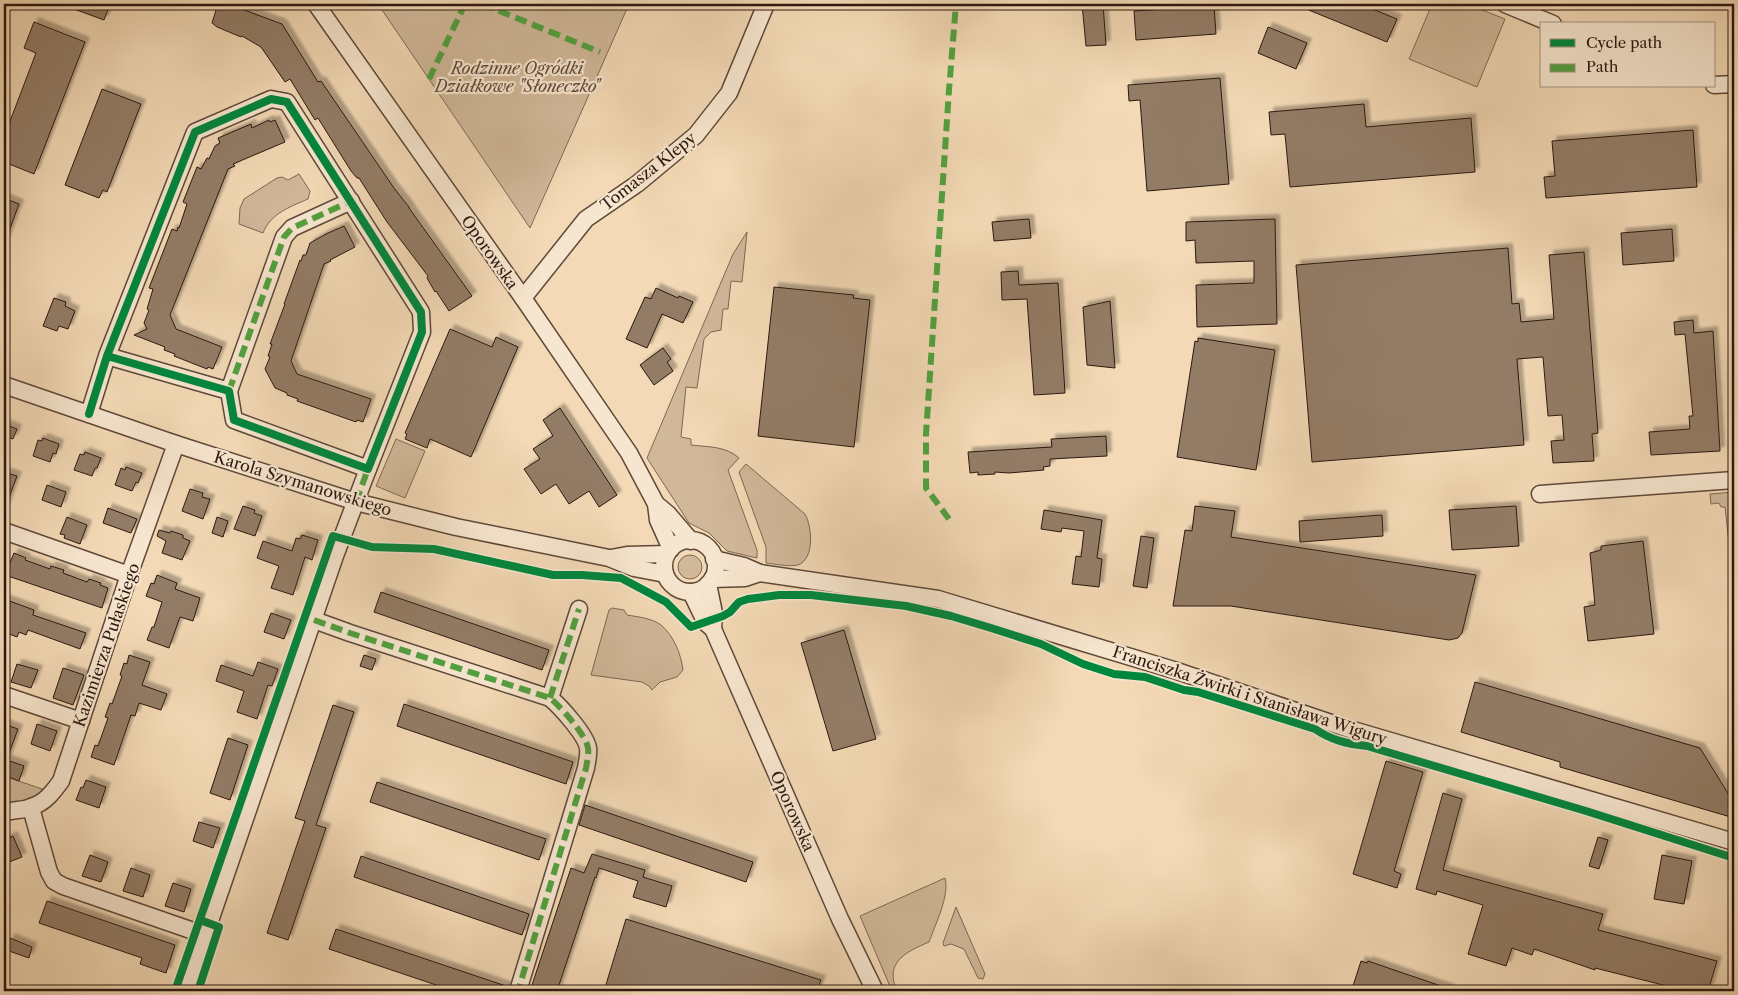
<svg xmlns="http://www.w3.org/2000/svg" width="1738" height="995" font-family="'Libre Caslon Text',serif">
	<defs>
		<filter id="shadow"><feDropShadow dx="4.5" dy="-4.5" stdDeviation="1" flood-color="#0004"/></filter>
	</defs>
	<rect width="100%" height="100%" fill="#f3d9b5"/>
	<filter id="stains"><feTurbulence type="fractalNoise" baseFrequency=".004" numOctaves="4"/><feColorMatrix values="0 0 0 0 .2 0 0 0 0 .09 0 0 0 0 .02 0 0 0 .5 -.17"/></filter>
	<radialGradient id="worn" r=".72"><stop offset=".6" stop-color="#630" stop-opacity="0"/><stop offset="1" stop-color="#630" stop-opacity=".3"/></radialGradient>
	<g fill="#d1b899" stroke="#7e6854">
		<polygon points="378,4 629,4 530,228"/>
		<polygon points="1432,4 1467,4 1505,19 1477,87 1409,59"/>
		<path d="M299,174L310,191L308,199C290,207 271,213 263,233L239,224L240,208L244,199L277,178L282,177L288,180Z"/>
		<path d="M747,232L742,282L731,281L728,309H723L721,330L711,332L704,339L697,388L686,387L681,437L691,439V445C708,447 726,446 739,458L728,470L757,550V558L727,551L709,533L689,523L647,458L733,254Z"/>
		<polygon points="396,439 425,451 405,498 376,486"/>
		<path d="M746,464L805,514C812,526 815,559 798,565C789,567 775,564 766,563V547L739,472Z"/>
		<polygon points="1734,492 1734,543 1729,543 1725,507 1721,507 1719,503 1711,504 1710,494"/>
		<circle cx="690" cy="567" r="12"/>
		<path d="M612,608L624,610L627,615C638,617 652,618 661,625C674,636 681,654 683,670L677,677L660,682L652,690L649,686L642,682L591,675L609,610Z"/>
		<polygon points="4,776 48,791 32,800 4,806"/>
		<path d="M945,878C950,895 935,925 929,942C906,952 884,962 897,991H892L860,916Z"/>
		<polygon points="956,907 985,974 983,979 978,978 964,949 951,944 944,946 943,943"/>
	</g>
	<g fill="#937c66" stroke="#2c1810" filter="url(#shadow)">
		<polygon points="63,4 110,4 104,20 63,5"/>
		<polygon points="218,4 228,4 282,24 318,82 321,81 394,188 409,207 409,208 472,296 449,311 436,291 435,292 427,278 428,276 387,222 359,178 357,178 351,171 318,118 315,120 290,79 285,82 261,47 242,36 241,37 217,27 212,23"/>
		<polygon points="1082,4 1103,4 1106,45 1086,46"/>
		<polygon points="1294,4 1360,4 1397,19 1387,42"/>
		<polygon points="1214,6 1216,34 1136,40 1134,11"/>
		<polygon points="34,22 85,42 34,174 4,162 4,137 36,53 24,48"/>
		<polygon points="1268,27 1307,43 1296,69 1258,53"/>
		<polygon points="1220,78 1229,184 1147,191 1140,100 1129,101 1128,85"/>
		<polygon points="102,89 141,104 107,192 103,190 99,198 65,185"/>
		<polygon points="1364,104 1366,127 1471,118 1475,172 1290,187 1285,134 1271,135 1269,112"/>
		<polygon points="269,120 270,122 275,120 285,142 233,164 235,166 228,169 170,315 176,329 222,347 213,369 208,367 207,369 174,356 175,354 164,350 165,347 134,335 147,329 144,323 149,310 147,309 153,289 149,288 172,229 177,231 178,227 179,228 187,204 183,202 197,167 201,169 207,158 209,159 215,146 220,143 218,138 251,124 252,128"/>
		<polygon points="1693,130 1697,187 1546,198 1544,177 1555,176 1552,141"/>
		<polygon points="4,198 19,204 5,242 4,242"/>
		<polygon points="1029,219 1031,238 994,241 992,222"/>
		<polygon points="1275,219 1277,324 1197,327 1196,285 1254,283 1254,261 1196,263 1195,240 1186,241 1186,222"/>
		<polygon points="344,226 355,247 330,260 331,261 324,264 291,361 297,374 371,399 363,422 357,420 356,422 297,401 298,399 287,395 287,393 275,388 265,369 270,357 268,356 272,344 270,344 285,304 284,304 300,260 301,261 303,255 306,255 310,243 326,234"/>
		<polygon points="1672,229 1674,261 1623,265 1621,233"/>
		<polygon points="1508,248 1512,304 1519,303 1521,322 1554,319 1549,255 1584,252 1598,433 1592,434 1594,461 1553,463 1551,441 1564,440 1562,415 1548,416 1543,357 1517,359 1524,445 1312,462 1296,265"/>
		<polygon points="1018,271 1019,285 1058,283 1065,393 1034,395 1027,299 1002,300 1001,272"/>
		<polygon points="774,287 854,295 853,298 870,300 854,447 758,436"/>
		<polygon points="656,288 678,298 679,296 693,302 683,323 662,314 647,348 626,339 645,297 651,299"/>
		<polygon points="54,298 66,302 65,306 75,311 68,329 59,326 57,331 43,326"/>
		<polygon points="1110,301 1115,368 1087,365 1083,307"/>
		<polygon points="1693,320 1694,333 1713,331 1720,451 1651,455 1649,432 1690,429 1689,416 1693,416 1685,334 1675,335 1674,322"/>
		<polygon points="450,329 492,347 496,337 518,347 471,457 430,439 427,448 405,439 407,434 405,433"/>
		<polygon points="1198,338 1275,350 1256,470 1177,457 1195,341 1198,342"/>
		<polygon points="663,348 671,359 667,362 673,371 654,385 640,365"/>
		<polygon points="560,408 617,495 599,507 589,491 569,504 556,484 541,494 524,469 540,459 533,449 553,436 543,420"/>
		<polygon points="4,424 17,429 13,439 4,436"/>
		<polygon points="1106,436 1107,456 1050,459 1050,466 1043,467 1044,470 1009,473 995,472 995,474 978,475 978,472 970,473 968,452 1052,447 1051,439"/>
		<polygon points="43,438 59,444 56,454 53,453 50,462 33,456 38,440 42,441"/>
		<polygon points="85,452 101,458 97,468 95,468 92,476 74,470 80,454 84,455"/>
		<polygon points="126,467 142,473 138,483 136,482 132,491 115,485 121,468 125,470"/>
		<polygon points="4,472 17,476 5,508 4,507"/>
		<polygon points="47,485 66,492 61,507 42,500"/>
		<polygon points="190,489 203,493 202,497 210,499 203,519 182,511"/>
		<polygon points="243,506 255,510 254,513 262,516 255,536 234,529"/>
		<polygon points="1195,506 1235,511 1231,537 1476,575 1462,633 1458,638 1449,640 1231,606 1173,606 1185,530 1192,531"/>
		<polygon points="1516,506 1519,546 1452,550 1449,510"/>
		<polygon points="108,508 137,519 131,533 103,523"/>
		<polygon points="1044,510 1102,520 1097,558 1102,559 1099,587 1072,584 1076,556 1081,557 1084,531 1062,528 1061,532 1041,529"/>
		<polygon points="1382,515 1383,536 1300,542 1299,521"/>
		<polygon points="67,517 87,525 80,544 64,538 65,535 60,534"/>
		<polygon points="217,517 228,521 223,537 212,533"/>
		<polygon points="159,530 170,533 171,531 183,535 183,538 190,541 182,560 162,553 166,541 157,536"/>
		<polygon points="302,535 318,540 312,560 305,557 293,595 271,588 279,566 257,558 263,541 292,551 296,538 300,539"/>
		<polygon points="1141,536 1154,538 1147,588 1133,586"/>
		<polygon points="1643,541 1654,634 1588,641 1584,607 1595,605 1590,553 1601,550 1601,546"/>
		<polygon points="14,553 26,558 25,560 50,569 51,566 64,570 63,573 87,582 89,579 101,583 100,585 108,588 102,608 5,575"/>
		<polygon points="157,575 177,583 175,589 200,598 193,621 180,617 169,648 147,640 152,627 154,627 162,602 146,596 151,583 154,584"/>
		<polygon points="381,592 549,650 542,670 374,612"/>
		<polygon points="4,599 34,610 33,615 86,633 80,649 28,630 26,635 19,632 17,637 4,632"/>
		<polygon points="271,613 291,620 284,639 264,632"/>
		<polygon points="844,630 876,739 833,751 801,643"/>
		<polygon points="129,655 150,662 142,685 167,694 161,710 139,703 135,716 131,715 114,765 91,757 95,745 98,746 108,718 105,717 110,703 112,704 122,676 120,675 124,663 127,664"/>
		<polygon points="364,655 376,659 372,670 360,666"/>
		<polygon points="258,662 278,669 272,686 268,685 257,719 237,712 244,691 216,681 221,665 253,676"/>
		<polygon points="17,664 38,670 31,688 11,682"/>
		<polygon points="63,668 84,675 73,705 53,698"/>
		<polygon points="1475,682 1700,748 1729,795 1734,791 1734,818 1560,767 1560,762 1461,732"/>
		<polygon points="404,704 573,762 566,784 397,726"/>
		<polygon points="333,705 354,712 316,825 326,828 288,940 267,933 305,821 295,818"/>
		<polygon points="4,724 18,729 5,764 4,764"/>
		<polygon points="37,724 57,731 50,751 31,744"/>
		<polygon points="228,738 248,745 230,800 210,793"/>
		<polygon points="7,760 24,766 19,781 4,775"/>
		<polygon points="1386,761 1423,772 1394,871 1401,874 1397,888 1353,874"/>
		<polygon points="86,780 106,787 99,808 76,800 81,787 83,788"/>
		<polygon points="377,782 546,839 539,860 370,802"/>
		<polygon points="1443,793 1462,799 1443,870 1603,914 1598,930 1717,961 1708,991 1687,991 1595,968 1595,970 1534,949 1532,955 1512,948 1506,966 1468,954 1483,905 1437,891 1436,895 1416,889"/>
		<polygon points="585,805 753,862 746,882 579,825"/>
		<polygon points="199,822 220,828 213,848 193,841"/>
		<polygon points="13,836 22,857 4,864 4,840"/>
		<polygon points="1598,837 1608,840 1599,869 1589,866"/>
		<polygon points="592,854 645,870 643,877 672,886 666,907 633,897 638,881 599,868 596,878 595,877 557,991 530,991 571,868 584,873"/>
		<polygon points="90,855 108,862 101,882 82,876"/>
		<polygon points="1662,855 1692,861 1684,904 1654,899"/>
		<polygon points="361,856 529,914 522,935 354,877"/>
		<polygon points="131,868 150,875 143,897 123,891"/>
		<polygon points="173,883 191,889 184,912 165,906"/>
		<polygon points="47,901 175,945 166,973 140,964 142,958 39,923"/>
		<polygon points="626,919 690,939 821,980 817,991 604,991"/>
		<polygon points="336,929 509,987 508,991 454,991 329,949"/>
		<polygon points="10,938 32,947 29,958 6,950"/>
		<polygon points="1361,961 1367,963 1368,961 1400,972 1450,989 1450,991 1358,991 1359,988 1353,986"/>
	</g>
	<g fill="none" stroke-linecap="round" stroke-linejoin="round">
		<g stroke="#5e4839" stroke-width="19">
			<g id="minor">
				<polyline points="316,4 523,298 629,453 656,504 658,520 671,549"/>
				<polyline points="1505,4 1553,24"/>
				<polyline points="1714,85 1734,84"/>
				<polyline points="523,298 586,219 637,184 696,135 729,93 766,4"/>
				<polyline points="4,385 176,444 356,502 456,527 609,558 634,568 665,574"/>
				<polyline points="229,391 284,237 292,228 351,201"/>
				<polyline points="89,414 107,356 195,132 271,99 287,102 421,312 422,332 368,469 234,420 229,391 107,356"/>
				<polyline points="1540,494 1734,480"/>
				<polyline points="656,504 668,514 691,541"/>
				<polyline points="4,531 129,575"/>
				<circle cx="690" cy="566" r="26"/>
				<polyline points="611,558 627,555 667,554"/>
				<polyline points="714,559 744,566 760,573 938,599 1177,671 1343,727 1734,842"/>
				<polyline points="712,579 745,578 760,573"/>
				<polyline points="708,584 714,613 713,629"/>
				<polyline points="691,592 706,623 713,629 840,919 875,991"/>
				<path d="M314,620L350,633L550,698C560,706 586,735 588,748C589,754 587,762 586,768L518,991"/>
				<polyline points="4,695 81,721"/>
				<polyline points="550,698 579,609"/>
				<polyline points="31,808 49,872 54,881 63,886 205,935"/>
				<path d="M4,813C13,809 23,811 31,807C45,803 53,792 61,781L129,575L176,444"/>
				<polyline points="186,991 335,556 368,469"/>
			</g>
		</g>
		<use href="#minor" stroke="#f7e6cf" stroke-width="16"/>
		<g stroke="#51a13f" stroke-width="6" stroke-dasharray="12 6" stroke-linecap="butt">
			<polyline points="482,4 600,52"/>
			<polyline points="429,79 465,4"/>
			<polyline points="229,391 284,237 292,228 351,201"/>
			<polyline points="356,502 368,469"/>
			<polyline points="949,519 926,488 926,434 949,90 956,4"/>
			<path d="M314,620L350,633L550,698C560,706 586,735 588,748C589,754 587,762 586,768L518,991"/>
			<polyline points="550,698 579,609"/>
		</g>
		<g stroke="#f7e6cf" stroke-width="11">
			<g id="cycleway">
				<polyline points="89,414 107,356 195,132 271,99 287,102 421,312 422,332 368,469 234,420 229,391 107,356"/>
				<path d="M175,991L333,536L372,547L434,549L553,575H582L621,578L666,602L691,627L723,616L730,612L739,602L748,599L779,595H811L906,606L951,616L991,628L1041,644L1083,664L1114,674L1145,677L1184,690L1198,692L1315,729C1331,740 1347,744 1367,746L1586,811L1734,858"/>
				<polyline points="198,991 219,927 200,920"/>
			</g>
		</g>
		<use href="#cycleway" stroke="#00873e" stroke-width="8"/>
	</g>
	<g text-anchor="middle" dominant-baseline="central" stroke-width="4.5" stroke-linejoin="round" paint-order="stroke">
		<g font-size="16" font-style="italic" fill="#5e4839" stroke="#f7e6cf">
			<text x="517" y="68">Rodzinne Ogródki<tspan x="517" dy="18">Działkowe "Słoneczko"</tspan></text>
		</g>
		<g font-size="16" fill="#2c1810" stroke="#f7e6cf">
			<text transform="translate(648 171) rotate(-38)">Tomasza Klepy</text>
			<text transform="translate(490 252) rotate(55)">Oporowska</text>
			<text transform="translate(303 483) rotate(17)">Karola Szymanowskiego</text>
			<text transform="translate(106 645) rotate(-71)">Kazimierza Pułaskiego</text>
			<text transform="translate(1250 695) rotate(18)">Franciszka Żwirki i Stanisława Wigury</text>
			<text transform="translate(793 811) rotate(66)">Oporowska</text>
		</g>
	</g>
	<rect width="1738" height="995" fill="none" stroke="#f3d9b5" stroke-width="20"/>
	<rect x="5" y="5" width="1728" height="985" fill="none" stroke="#2c1810" stroke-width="2.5"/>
	<rect x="10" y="10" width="1718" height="975" fill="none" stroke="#2c1810"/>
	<rect x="1540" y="22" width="175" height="65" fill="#f7e6cf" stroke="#a69483"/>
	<rect x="1550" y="39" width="25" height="8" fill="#00873e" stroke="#a69483"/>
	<text x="1586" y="48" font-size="15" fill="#2c1810">Cycle path</text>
	<rect x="1550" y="64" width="25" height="8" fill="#51a13f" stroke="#a69483"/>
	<text x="1586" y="72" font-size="15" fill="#2c1810">Path</text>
	<rect width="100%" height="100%" filter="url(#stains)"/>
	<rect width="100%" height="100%" fill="url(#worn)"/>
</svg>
